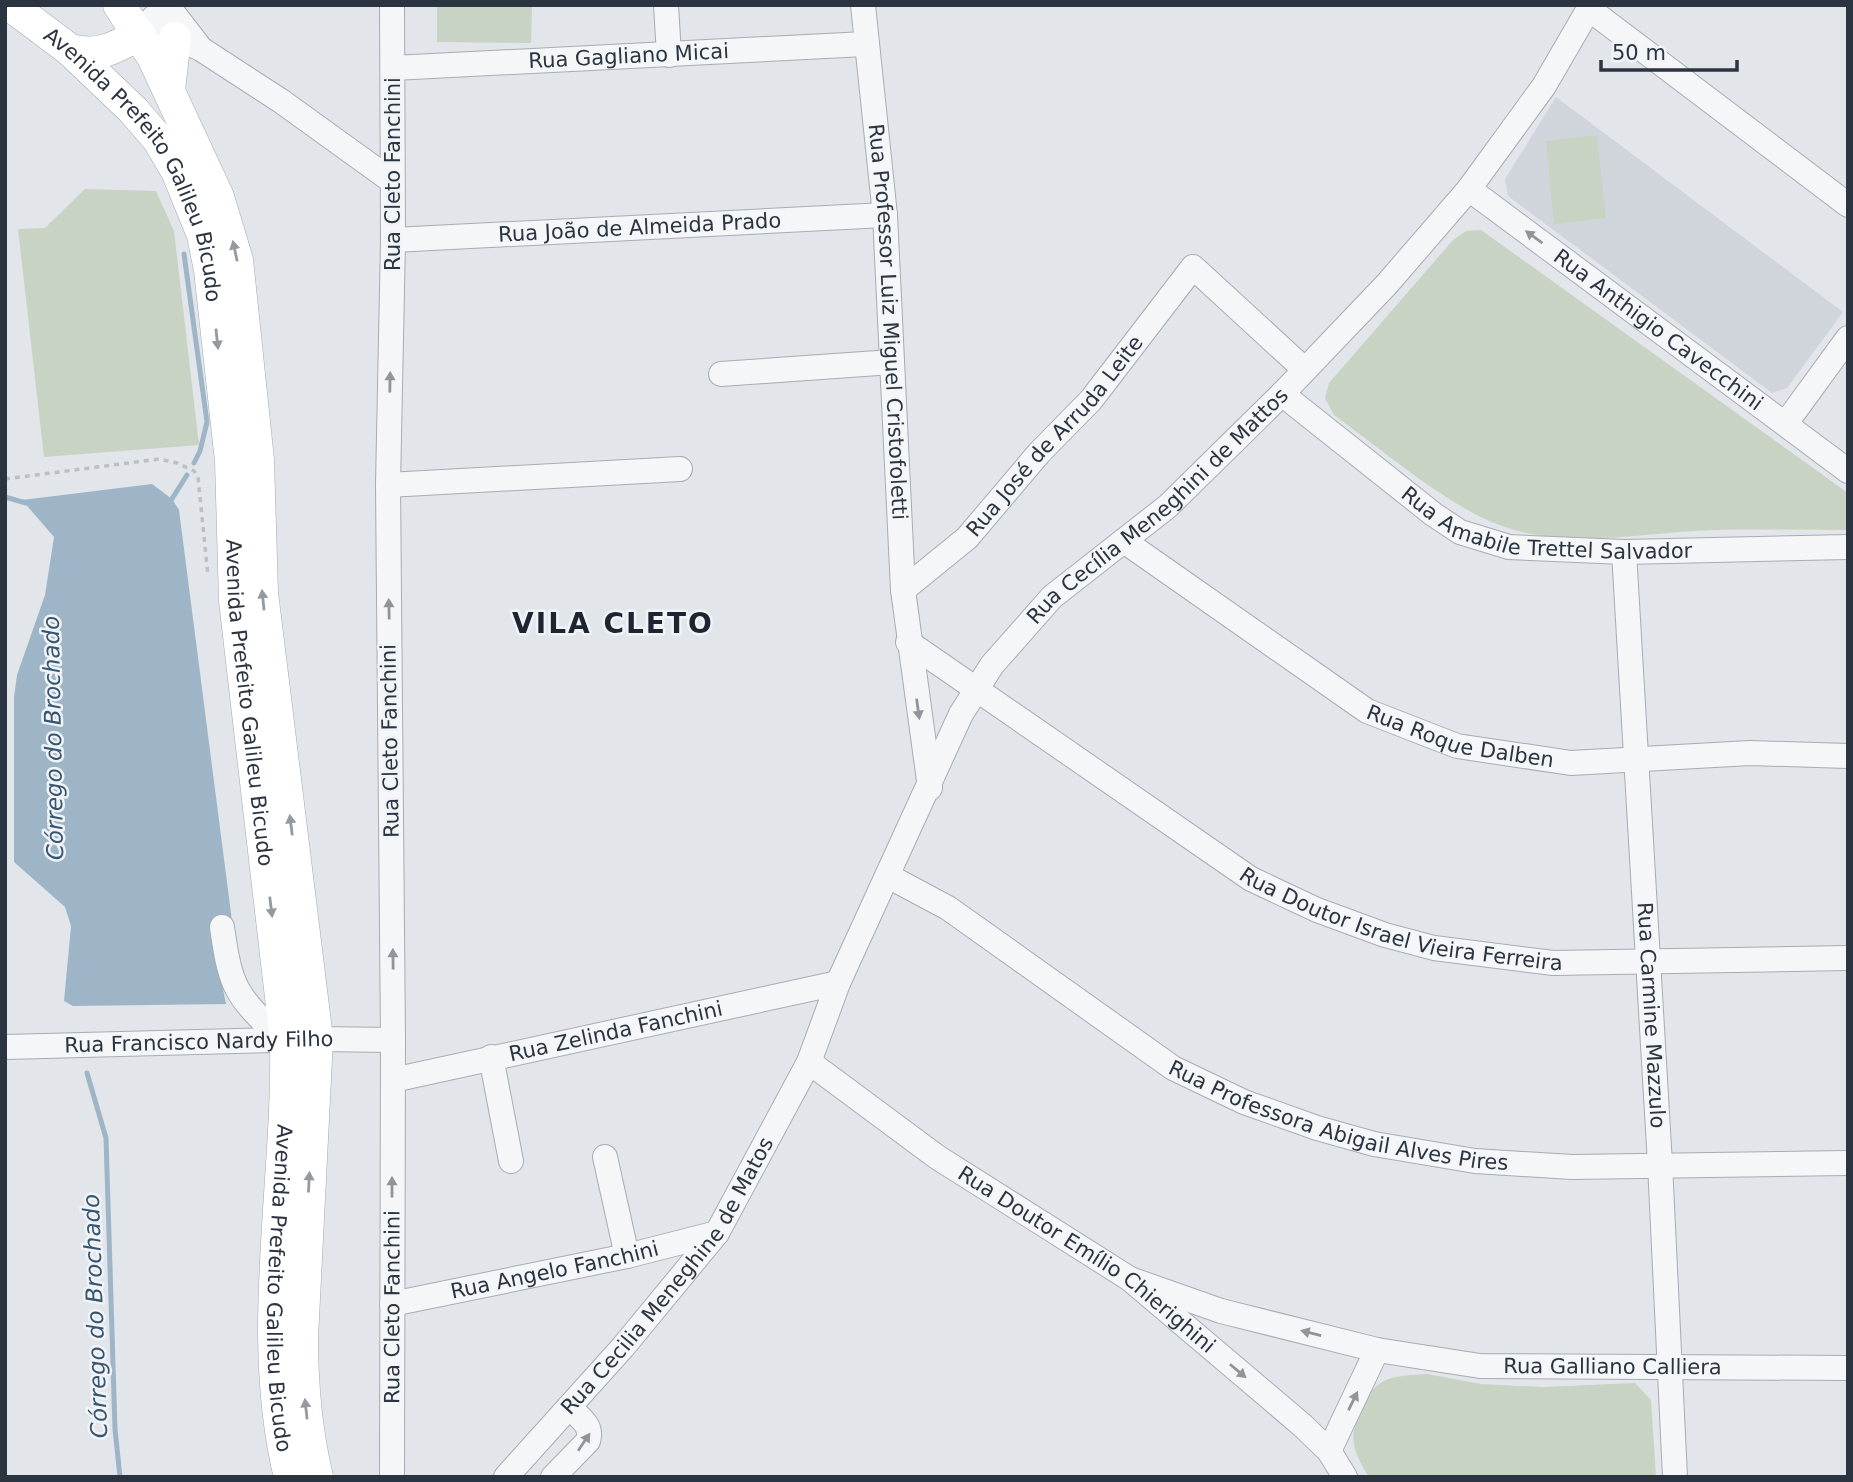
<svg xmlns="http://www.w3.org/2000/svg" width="1853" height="1482" font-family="'DejaVu Sans',sans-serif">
	<rect width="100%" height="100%" fill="#e2e5ea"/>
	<polygon fill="#d0d5dc" points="1556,97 1843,312 1787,388 1772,393 1508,196 1505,179"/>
	<g fill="#c8d3c3">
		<polygon points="437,5 532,5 531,43 437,42"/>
		<polygon points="1597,135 1606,218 1554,224 1546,141"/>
		<polygon points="85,189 156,191 174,231 199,445 44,457 18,229 45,228"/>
		<path d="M1481,230L1848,493V530C1803,530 1759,529 1714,530C1645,532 1564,551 1497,524C1445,504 1380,448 1334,415L1325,398L1329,383L1453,240L1466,231Z"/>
		<path d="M1427,1374L1481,1384L1543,1387L1635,1383L1651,1400L1656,1477H1369C1351,1448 1348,1436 1363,1406C1367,1395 1373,1387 1384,1381C1397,1375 1412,1375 1427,1374Z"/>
	</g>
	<polygon fill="#9eb5c8" points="152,484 172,499 179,510 232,921 210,925 226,1004 73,1006 64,1001 71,926 65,907 14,862 14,697 17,675 45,595 54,537 22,500"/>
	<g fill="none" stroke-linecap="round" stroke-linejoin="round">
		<g stroke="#9eb5c8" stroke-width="5">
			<polyline points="184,254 207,422 200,451 194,463"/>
			<polyline points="5,497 26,503"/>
			<polyline points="168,505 187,475"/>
			<polyline points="87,1073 106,1138 115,1429 120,1477"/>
		</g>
		<g stroke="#a7acb4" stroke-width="26">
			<g id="minor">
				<polyline points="666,5 669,55"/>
				<path id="s1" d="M863,5L885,215L903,590L930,788"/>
				<polyline points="1589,9 1848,205"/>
				<polyline points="133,25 149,22 167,5 198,45"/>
				<polyline points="162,31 201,49 281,101 392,181"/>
				<path id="s2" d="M393,68L865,44"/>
				<path id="s3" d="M1469,189L1848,471"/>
				<path id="s4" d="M393,240L885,215"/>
				<polyline points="721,374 892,362"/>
				<path id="s5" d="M1282,394L1433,514L1460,532L1509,547L1624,552L1848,547"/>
				<polyline points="1786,423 1848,338"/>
				<polyline points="388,485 680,469"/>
				<path id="s6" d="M1124,541L1367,711L1457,746L1571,763L1750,753L1848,756"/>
				<path id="s7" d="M1624,552L1660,1164L1675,1477"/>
				<path id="s8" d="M903,590L967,538L1039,453L1091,400L1193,267L1304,369"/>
				<path id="s9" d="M908,642L1251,879L1317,910L1385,935L1434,948L1553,963L1848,958"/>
				<path id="s10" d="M888,876L948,908L1173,1068L1244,1102L1317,1128L1374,1144L1475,1161L1572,1167L1848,1163"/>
				<path d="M222,927C231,992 237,995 282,1040"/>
				<path id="s11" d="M5,1047L317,1039L393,1040"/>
				<polyline points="491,1057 511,1161"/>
				<path id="s12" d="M809,1062L937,1157L1130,1279L1302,1425L1329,1451L1345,1477"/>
				<path id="s13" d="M393,1080L838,983"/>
				<polyline points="605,1157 627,1256"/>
				<path id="s14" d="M1130,1279L1221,1311L1377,1350L1480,1366L1848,1368"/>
				<path id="s15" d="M392,1304L627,1256L717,1233"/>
				<polyline points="1329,1451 1377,1350"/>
				<path id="s16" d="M392,1477L393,1040L388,485L393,240L392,5"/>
				<path id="s17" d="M506,1477L623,1347L717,1233L809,1062L838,983L961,714L992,665L1052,597L1168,506L1282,394L1387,284L1469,189L1544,86L1591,5"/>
				<path d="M553,1477L588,1441C593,1425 580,1418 569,1407"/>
			</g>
		</g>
		<g stroke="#a2aab5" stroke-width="33">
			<g id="major">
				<path id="s18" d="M10,5L70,50L133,110L158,139L177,171L203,235L210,270L231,461L235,601L286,1040C289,1185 255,1334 290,1477"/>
				<path d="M119,5L153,57L218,197L237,260L258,460L262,593L317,1039L302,1338C302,1384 306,1431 317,1477"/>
				<path d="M70,50C99,57 114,49 139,34"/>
				<polyline points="169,90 175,38"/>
			</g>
		</g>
		<polyline stroke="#bcc0c5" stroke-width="3.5" stroke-dasharray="5 5" stroke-linecap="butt" points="5,479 159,459 177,463 194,471 198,477 208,576"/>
		<use href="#minor" stroke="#f4f6f8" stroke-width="24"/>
		<use href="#major" stroke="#fff" stroke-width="32"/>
	</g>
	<defs><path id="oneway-solid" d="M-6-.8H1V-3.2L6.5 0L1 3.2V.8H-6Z" transform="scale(1.75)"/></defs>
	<g fill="#90959c">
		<use href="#oneway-solid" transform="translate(1534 237) rotate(-144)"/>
		<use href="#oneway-solid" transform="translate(390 382) rotate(-89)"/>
		<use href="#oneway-solid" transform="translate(389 609) rotate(-91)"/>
		<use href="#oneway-solid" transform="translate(918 709) rotate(82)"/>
		<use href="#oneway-solid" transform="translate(393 959) rotate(-91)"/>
		<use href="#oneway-solid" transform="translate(392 1187) rotate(-90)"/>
		<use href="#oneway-solid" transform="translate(1311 1333) rotate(-166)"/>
		<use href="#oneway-solid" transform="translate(1238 1371) rotate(40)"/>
		<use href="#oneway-solid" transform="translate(1353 1401) rotate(-64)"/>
		<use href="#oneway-solid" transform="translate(584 1442) rotate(-56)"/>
	</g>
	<g fill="#959aa0">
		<use href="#oneway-solid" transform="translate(235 251) rotate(-102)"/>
		<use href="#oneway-solid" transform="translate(217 339) rotate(84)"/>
		<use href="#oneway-solid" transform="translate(263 600) rotate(-96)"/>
		<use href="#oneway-solid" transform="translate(291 825) rotate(-97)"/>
		<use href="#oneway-solid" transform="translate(271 907) rotate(83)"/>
		<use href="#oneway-solid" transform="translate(309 1182) rotate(-87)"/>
		<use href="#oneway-solid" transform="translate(306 1409) rotate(-96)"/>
	</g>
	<g text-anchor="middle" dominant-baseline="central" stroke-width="5" stroke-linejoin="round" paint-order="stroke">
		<g font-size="21" fill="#2b3441" stroke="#f1f4f7">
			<text stroke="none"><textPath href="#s2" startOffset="236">Rua Gagliano Micai</textPath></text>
			<text stroke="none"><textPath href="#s18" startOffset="210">Avenida Prefeito Galileu Bicudo</textPath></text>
			<text transform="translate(393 174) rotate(-90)">Rua Cleto Fanchini</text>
			<text stroke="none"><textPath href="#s4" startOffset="247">Rua João de Almeida Prado</textPath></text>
			<text stroke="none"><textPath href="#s1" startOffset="318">Rua Professor Luiz Miguel Cristofoletti</textPath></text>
			<text stroke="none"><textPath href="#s3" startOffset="236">Rua Anthigio Cavecchini</textPath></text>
			<text stroke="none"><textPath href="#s8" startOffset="217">Rua José de Arruda Leite</textPath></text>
			<text stroke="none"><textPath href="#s17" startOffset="1185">Rua Cecília Meneghini de Mattos</textPath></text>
			<text stroke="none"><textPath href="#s5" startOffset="308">Rua Amabile Trettel Salvador</textPath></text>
			<text stroke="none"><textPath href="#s18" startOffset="777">Avenida Prefeito Galileu Bicudo</textPath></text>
			<text stroke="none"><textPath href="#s6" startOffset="394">Rua Roque Dalben</textPath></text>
			<text transform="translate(390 741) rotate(-91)">Rua Cleto Fanchini</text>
			<text stroke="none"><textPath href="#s9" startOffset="574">Rua Doutor Israel Vieira Ferreira</textPath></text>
			<text stroke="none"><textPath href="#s7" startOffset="464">Rua Carmine Mazzulo</textPath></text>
			<text stroke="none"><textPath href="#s13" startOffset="228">Rua Zelinda Fanchini</textPath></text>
			<text stroke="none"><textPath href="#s11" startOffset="194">Rua Francisco Nardy Filho</textPath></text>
			<text stroke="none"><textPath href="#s10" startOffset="518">Rua Professora Abigail Alves Pires</textPath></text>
			<text stroke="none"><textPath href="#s12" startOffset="341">Rua Doutor Emílio Chierighini</textPath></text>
			<text stroke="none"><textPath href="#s15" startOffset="166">Rua Angelo Fanchini</textPath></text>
			<text stroke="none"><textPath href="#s17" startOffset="259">Rua Cecilia Meneghine de Matos</textPath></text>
			<text stroke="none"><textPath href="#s18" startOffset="1365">Avenida Prefeito Galileu Bicudo</textPath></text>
			<text stroke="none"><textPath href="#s16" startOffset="170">Rua Cleto Fanchini</textPath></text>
			<text stroke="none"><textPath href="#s14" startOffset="494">Rua Galliano Calliera</textPath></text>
		</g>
		<g font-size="23" font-style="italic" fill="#365573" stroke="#f1f4f7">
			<text transform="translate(53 738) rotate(-91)">Córrego do Brochado</text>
			<text transform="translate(95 1316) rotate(-92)">Córrego do Brochado</text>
		</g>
		<g font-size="28" font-weight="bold" letter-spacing="2" fill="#1d2532" stroke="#f1f4f7">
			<text x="613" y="623">VILA CLETO</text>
		</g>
	</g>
	<rect width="1853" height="1482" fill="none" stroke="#2b3441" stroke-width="14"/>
	<path d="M1601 60v10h136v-10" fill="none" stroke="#2b3441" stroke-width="3.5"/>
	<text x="1612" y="60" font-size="21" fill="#2b3441" stroke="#f1f4f7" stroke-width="5" paint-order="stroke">50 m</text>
</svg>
